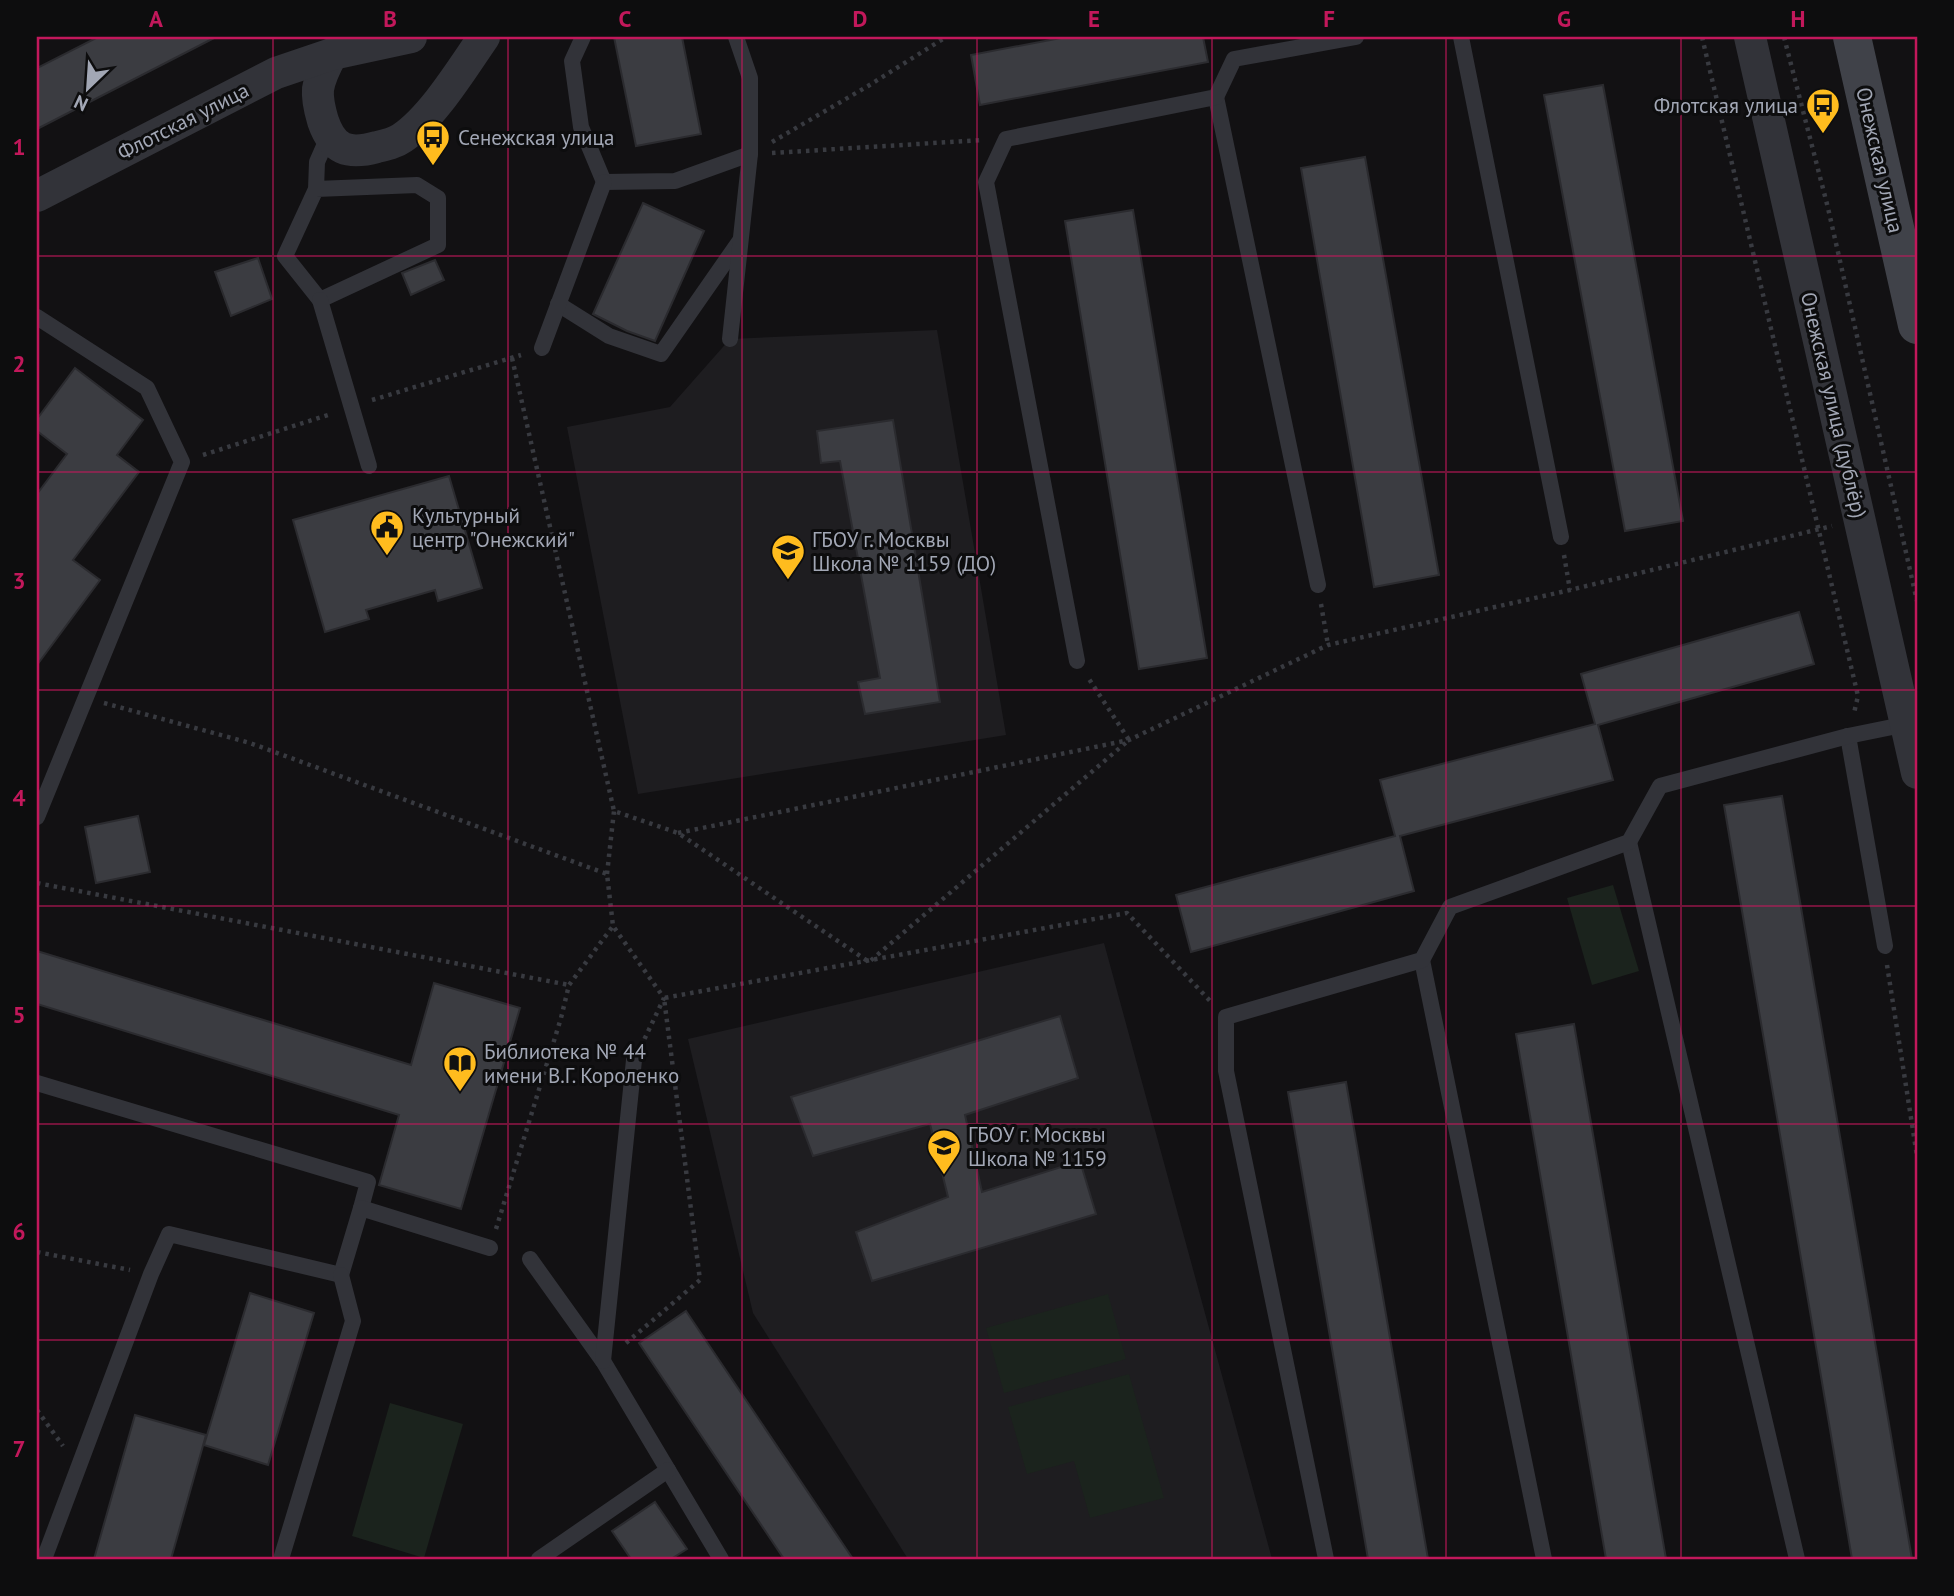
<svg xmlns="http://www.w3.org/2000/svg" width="1954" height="1596" font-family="'PT Sans',sans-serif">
	<rect width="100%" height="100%" fill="#121113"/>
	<g fill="#1e1d20">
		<polygon points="937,330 1006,735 638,794 567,427 670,407 730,339"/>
		<polygon points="1104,943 1272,1559 908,1559 753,1313 688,1039"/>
	</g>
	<g fill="#1b231d">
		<polygon points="1613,885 1639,971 1592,985 1567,898"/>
		<polygon points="1108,1294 1126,1359 1004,1393 986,1328"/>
		<polygon points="1129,1374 1164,1498 1090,1518 1074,1461 1027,1474 1008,1407"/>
		<polygon points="390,1403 463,1424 424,1558 352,1536"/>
	</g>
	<g fill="#3b3c41" stroke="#2b2b2f" stroke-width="2">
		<polygon points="98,37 216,37 37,129 37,68"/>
		<polygon points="614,37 682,37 701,134 636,146"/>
		<polygon points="1066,37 1203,37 1208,62 980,105 971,55"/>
		<polygon points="1603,85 1683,521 1625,531 1544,95"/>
		<polygon points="1365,157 1439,575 1374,587 1301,168"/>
		<polygon points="643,203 704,231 655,341 627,331 593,314"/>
		<polygon points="1133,210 1207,658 1139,669 1065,221"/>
		<polygon points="258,258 272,299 231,316 215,272"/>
		<polygon points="435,260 444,280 411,295 402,273"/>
		<polygon points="75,368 143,420 117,455 139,472 73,560 100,580 37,665 37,494 67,454 37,431 37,419"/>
		<polygon points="893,420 940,702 865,714 858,682 880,678 840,461 821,463 817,431"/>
		<polygon points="449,476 482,588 438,601 435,590 366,610 369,619 325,632 293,520"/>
		<polygon points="1799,612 1814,664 1598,725 1613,780 1400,836 1414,891 1191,952 1176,895 1395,836 1380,780 1595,724 1581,674"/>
		<polygon points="1782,796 1912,1559 1852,1559 1724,805"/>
		<polygon points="138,816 150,872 96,883 85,827"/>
		<polygon points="37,951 411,1065 434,983 520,1008 461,1209 379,1185 399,1115 37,1004"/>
		<polygon points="1060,1016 1078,1078 965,1115 982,1192 1080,1161 1096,1214 872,1281 856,1232 948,1197 930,1124 813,1156 791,1097"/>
		<polygon points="1574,1024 1666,1559 1606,1559 1516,1034"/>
		<polygon points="1346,1082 1428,1559 1368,1559 1288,1092"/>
		<polygon points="250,1293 314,1313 268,1465 204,1445"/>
		<polygon points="686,1311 853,1559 784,1559 639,1343"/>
		<polygon points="135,1415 206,1435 171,1559 94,1559"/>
		<polygon points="655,1502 687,1549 671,1559 631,1559 612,1531"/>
	</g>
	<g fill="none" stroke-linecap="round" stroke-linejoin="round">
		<g stroke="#383a40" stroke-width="4.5" stroke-dasharray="3.5 5" stroke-linecap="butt">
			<polyline points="1702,37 1858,696 1854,713"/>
			<polyline points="1784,37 1828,208 1917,601"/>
			<polyline points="772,142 868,86 946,37"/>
			<polyline points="772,153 983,140"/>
			<polyline points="512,358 614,811 678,833 869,962 1129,740 1089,679"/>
			<polyline points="372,400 521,355"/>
			<polyline points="203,455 331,414"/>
			<polyline points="1564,555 1570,590"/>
			<polyline points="1321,604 1328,645"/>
			<polyline points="104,703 250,743 607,874 613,926 664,998 644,1040"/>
			<polyline points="678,833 1129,740 1328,645 1570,590 1832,526"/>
			<polyline points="607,874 614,811"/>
			<polyline points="37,883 569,985"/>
			<polyline points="1887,965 1917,1156"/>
			<polyline points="496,1229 561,1018 569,985 613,926"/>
			<polyline points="37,1252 130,1270"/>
			<polyline points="626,1343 700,1280 664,998 1127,913 1213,1004"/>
			<polyline points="37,1410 63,1446"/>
		</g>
		<g stroke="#323339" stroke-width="16">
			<polyline points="583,37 572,61 581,127 604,182 675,181 750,154"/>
			<polyline points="1461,37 1561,537"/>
			<polyline points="1216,97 1318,585"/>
			<polyline points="316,189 417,185 438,198 438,245 320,300 285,256 316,189 317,162 328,137"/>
			<polyline points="320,300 369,466"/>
			<polyline points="558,304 609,336 661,354 739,242"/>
			<polyline points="37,317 147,388 182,462 37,817"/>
			<polyline points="730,339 750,154 750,78 736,37"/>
			<polyline points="542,348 604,182"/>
			<polyline points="1077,661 986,182 1006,139 1216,97 1234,59 1356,37"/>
			<polyline points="1848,736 1885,946"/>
			<polyline points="1629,842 1797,1559"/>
			<polyline points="1422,960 1544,1559"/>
			<polyline points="37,1083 368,1182 361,1208"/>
			<polyline points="530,1259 603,1361 721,1559"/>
			<polyline points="603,1361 634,1060"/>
			<polyline points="44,1559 151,1274 169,1234 341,1275 361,1208 490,1248"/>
			<polyline points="281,1559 353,1321 341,1275"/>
			<polyline points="539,1559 668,1470"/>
			<polyline points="1326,1559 1226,1071 1226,1017 1422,960 1450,907 1629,842 1660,786 1848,736 1907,724"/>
		</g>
		<g stroke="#323339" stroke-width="32">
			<polyline points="1750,37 1917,773"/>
			<path d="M332,54C326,65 320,76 318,89C317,100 320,111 323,121C333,150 348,155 377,147C386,145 395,143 402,138C433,117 463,67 484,37"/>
			<polyline points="37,196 276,73 332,54 411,37"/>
		</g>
		<polyline stroke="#404249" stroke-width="38" points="1852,37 1917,325"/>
	</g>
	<path fill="none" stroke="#c2185b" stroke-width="2" stroke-opacity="0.55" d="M273,37V1559M508,37V1559M742,37V1559M977,37V1559M1212,37V1559M1446,37V1559M1681,37V1559M37,256H1917M37,472H1917M37,690H1917M37,906H1917M37,1124H1917M37,1340H1917"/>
	<defs>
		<g id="bus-pin" transform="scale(1.75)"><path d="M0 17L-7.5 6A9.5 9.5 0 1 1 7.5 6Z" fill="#ffbc1e" stroke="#0d0d0e"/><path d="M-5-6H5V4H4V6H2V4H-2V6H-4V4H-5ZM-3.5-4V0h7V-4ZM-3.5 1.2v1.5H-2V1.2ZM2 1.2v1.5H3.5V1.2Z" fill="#111"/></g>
		<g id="civic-pin" transform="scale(1.75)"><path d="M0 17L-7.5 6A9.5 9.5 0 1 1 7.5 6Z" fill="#ffbc1e" stroke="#0d0d0e"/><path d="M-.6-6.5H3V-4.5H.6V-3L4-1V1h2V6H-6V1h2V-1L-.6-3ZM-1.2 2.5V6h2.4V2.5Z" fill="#111"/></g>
		<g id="school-pin" transform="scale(1.75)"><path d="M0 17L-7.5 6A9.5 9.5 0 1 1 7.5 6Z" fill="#ffbc1e" stroke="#0d0d0e"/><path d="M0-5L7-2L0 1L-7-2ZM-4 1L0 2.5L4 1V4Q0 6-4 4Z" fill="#111"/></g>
		<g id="library-pin" transform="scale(1.75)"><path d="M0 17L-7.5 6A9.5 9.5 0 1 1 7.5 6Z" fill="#ffbc1e" stroke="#0d0d0e"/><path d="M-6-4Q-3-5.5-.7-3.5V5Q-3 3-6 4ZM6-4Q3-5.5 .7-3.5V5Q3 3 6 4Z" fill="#111"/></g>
	</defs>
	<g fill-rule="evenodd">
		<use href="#bus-pin" x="1823" y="105"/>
		<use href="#bus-pin" x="433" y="137"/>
		<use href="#civic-pin" x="387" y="527"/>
		<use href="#school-pin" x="788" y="551"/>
		<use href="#library-pin" x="460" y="1063"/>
		<use href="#school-pin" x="944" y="1146"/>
	</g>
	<g text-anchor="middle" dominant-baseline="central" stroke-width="6" stroke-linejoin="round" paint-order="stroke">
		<g font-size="21" fill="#a2a7b5" stroke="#0d0d0e" text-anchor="start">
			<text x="1798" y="105" text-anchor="end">Флотская улица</text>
			<text x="458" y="137">Сенежская улица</text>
			<text x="412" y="515">Культурный<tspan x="412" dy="24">центр "Онежский"</tspan></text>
			<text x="812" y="539">ГБОУ г. Москвы<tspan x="812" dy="24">Школа № 1159 (ДО)</tspan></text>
			<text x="484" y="1051">Библиотека № 44<tspan x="484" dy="24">имени В.Г. Короленко</tspan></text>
			<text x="968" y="1134">ГБОУ г. Москвы<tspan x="968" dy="24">Школа № 1159</tspan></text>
		</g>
		<g font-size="21" fill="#a2a7b5" stroke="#0d0d0e">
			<text transform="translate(183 121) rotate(-27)">Флотская улица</text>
			<text transform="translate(1880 160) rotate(77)">Онежская улица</text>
			<text transform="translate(1834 405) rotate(77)">Онежская улица (дублёр)</text>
		</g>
	</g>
	<rect width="1954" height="1596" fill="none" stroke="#0d0d0e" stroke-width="77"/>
	<g transform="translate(88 88) rotate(205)" stroke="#0d0d0e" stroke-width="5" paint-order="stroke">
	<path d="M0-5L12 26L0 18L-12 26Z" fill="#a2a7b5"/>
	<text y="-10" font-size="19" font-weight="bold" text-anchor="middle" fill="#a2a7b5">N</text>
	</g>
	<rect x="38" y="38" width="1878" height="1520" fill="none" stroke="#c2185b" stroke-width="2.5"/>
	<g font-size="23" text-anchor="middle" font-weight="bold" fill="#c2185b">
		<text x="156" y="27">A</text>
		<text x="390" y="27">B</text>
		<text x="625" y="27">C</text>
		<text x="860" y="27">D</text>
		<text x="1094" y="27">E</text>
		<text x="1329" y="27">F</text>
		<text x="1564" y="27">G</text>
		<text x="1798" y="27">H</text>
		<text x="19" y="155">1</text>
		<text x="19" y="372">2</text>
		<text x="19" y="589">3</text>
		<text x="19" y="806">4</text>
		<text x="19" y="1023">5</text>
		<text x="19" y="1240">6</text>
		<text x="19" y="1457">7</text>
	</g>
</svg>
